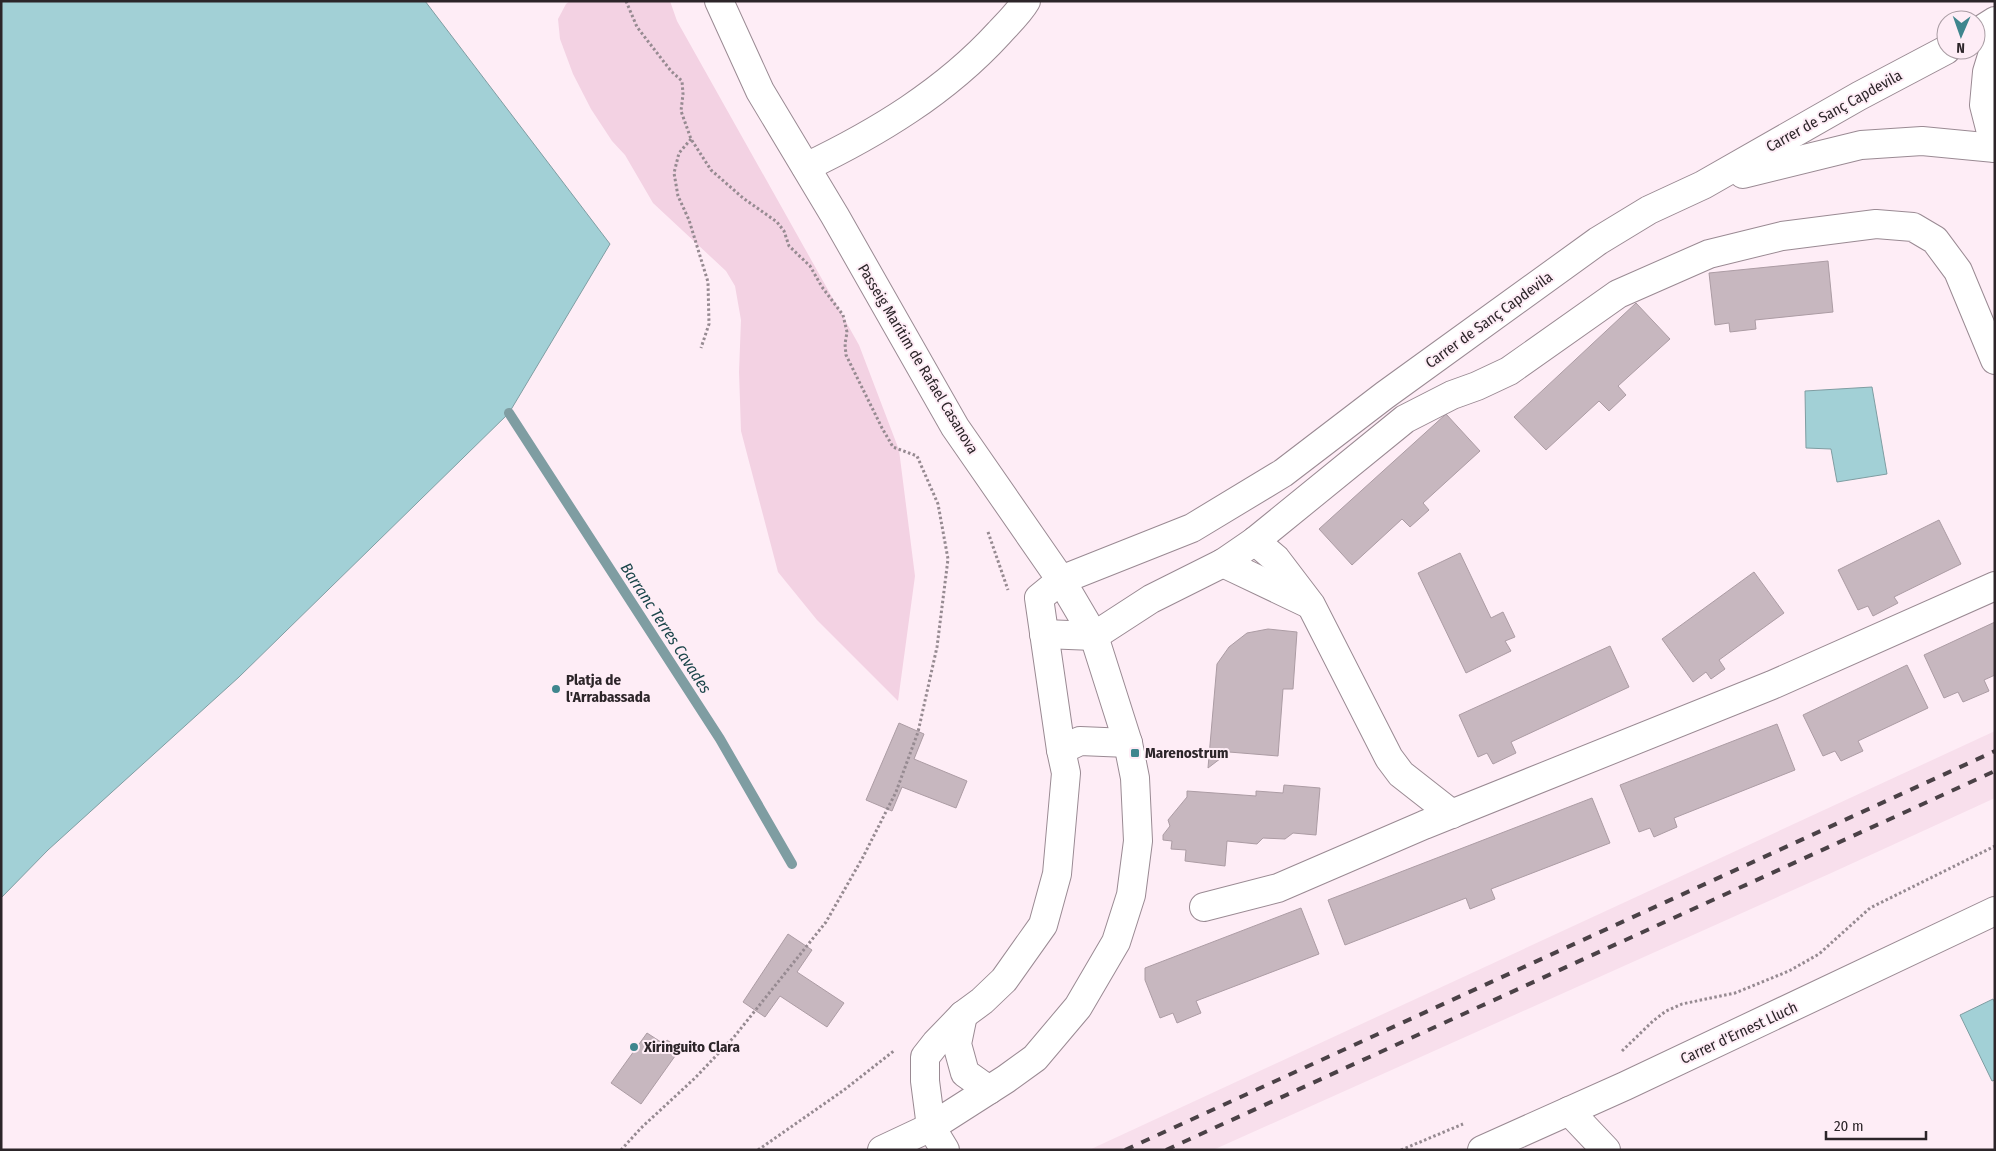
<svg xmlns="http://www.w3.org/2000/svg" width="1996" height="1151" font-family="'Fira Sans Condensed',sans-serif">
	<rect width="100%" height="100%" fill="#feedf6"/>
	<polygon fill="#f8dfec" points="1995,731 1995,798 1829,874 1213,1150 1089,1150"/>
	<polygon fill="#f3d2e3" points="570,1 670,1 677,21 859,345 899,450 915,576 898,701 817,620 778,572 741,431 739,372 741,320 735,286 726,271 653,203 625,155 612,141 591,109 573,74 560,39 558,19 566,4"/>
	<g fill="#a2d0d6" stroke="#7f9da2">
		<polygon points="1,1 425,1 610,244 509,413 239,677 48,850 1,898"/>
		<polygon points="1872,387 1887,474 1837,482 1831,449 1806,448 1805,391"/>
		<polygon points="1993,999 1995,1003 1995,1080 1992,1081 1960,1015"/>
	</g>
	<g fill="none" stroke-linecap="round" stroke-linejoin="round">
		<polyline stroke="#7f9da2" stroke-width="10" points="509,413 720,739 792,864"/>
	</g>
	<g fill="#c7b7bf" stroke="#ac9ca4">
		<polygon points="1828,261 1833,312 1755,320 1756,329 1730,332 1729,323 1715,325 1709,273"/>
		<polygon points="1636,303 1670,339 1618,386 1626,395 1609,411 1599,401 1546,450 1514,417"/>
		<polygon points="1446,414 1480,451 1423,503 1429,510 1410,527 1402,519 1352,565 1319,529"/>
		<polygon points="1939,520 1961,564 1894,597 1898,603 1873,616 1868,606 1858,610 1838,570"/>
		<polygon points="1460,553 1491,618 1503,612 1515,637 1505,641 1511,651 1466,673 1418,573"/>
		<polygon points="1754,572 1784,613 1719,660 1725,669 1711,679 1706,672 1693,682 1662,639"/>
		<polygon points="1995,622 1995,675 1984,680 1989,691 1963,702 1958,692 1944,698 1924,655"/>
		<polygon points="1268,629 1297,632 1293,689 1283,689 1278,756 1229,752 1208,768 1217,664 1229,647 1247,633"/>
		<polygon points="1610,646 1629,687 1511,742 1516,753 1493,764 1487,753 1478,757 1459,715"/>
		<polygon points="1907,665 1928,708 1858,741 1863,751 1841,761 1835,751 1823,756 1803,715"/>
		<polygon points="899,723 924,734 914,759 967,781 956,808 902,787 892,811 866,800"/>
		<polygon points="1777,724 1795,770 1674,818 1677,827 1654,837 1650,828 1639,832 1620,785"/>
		<polygon points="1284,785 1320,788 1316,835 1293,833 1285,839 1263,838 1257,844 1227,841 1225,866 1185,861 1186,850 1171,849 1172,841 1163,840 1163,835 1170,826 1168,820 1187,797 1187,791 1256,796 1256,791 1283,793"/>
		<polygon points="1592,798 1610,843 1491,889 1495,899 1470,909 1466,898 1345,945 1328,900"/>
		<polygon points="1301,908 1319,954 1196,1001 1201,1013 1177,1023 1173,1013 1160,1018 1145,980 1145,968"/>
		<polygon points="788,934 812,950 797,972 844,1003 827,1027 780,996 765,1017 743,1002"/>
		<polygon points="647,1033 664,1044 667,1040 680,1049 641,1104 611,1083"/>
	</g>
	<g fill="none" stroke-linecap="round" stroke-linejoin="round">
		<g stroke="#9a8a93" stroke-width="30">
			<g id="minor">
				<polyline points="719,1 760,91 835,216 955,427 1061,580 1094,636 1128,743 1135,778 1138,841 1131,895 1116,942 1078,1007 1035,1058 1006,1079 931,1127 882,1150"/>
				<polyline points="1976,33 1995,21"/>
				<polyline points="1995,46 1987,72 1984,105 1995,148"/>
				<path d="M806,167C877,133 945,92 999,33C1008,23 1019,13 1026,1"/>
				<polyline points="1743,174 1861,145 1922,141 1995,148"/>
				<polyline points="1255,541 1276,559 1311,605 1389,758 1401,774 1452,814"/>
				<polyline points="1223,563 1307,603"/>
				<polyline points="1044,634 1094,636 1151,599 1223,563 1255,541 1405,419 1452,395 1477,386 1509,371 1618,294 1709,254 1782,236 1876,224 1913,227 1935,240 1958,271 1995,360"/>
				<polyline points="1061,750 1080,741 1128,743"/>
				<polyline points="1204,907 1278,888 1424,825 1772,685 1995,586"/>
				<polyline points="963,1015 957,1044 965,1073 989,1090"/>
				<polyline points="1569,1111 1606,1150"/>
				<polyline points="945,1150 931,1127 925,1081 925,1057 936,1043 963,1015 982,1001 1004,980 1043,925 1057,874 1066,773 1061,750 1039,598 1061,580 1192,528 1283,473 1385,395 1598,241 1649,210 1703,185 1859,96 1946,50"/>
				<polyline points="1482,1150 1625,1086 1995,911"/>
			</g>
		</g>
		<g stroke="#968a91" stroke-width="3" stroke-dasharray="2.5 2.5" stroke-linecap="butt">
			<polyline points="691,139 679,153 674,173 678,196 689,220 708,282 709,324 701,348"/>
			<polyline points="988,532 1008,590"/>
			<polyline points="1622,1051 1653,1021 1666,1011 1682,1004 1735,993 1789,971 1819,954 1870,908 1995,846"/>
			<polyline points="621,1150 641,1128 695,1078 734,1037 826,922 863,857 896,792 918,732 937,647 948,559 938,504 917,456 893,447 882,428 846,355 845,344 847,332 843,315 822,287 810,266 789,246 784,231 777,222 743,198 711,170 691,139 681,111 683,94 682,81 671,71 637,27 626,1"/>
			<polyline points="758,1150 844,1090 895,1050"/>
			<polyline points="1401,1150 1463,1124"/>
		</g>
		<use href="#minor" stroke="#fff" stroke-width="28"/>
		<g stroke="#4a4146" stroke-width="4" stroke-dasharray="9 9" stroke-linecap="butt">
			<polyline points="1125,1150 1995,751"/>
			<polyline points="1166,1150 1995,771"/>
		</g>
	</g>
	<g fill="#3f868e" stroke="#feedf6" stroke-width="2">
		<circle cx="556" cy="689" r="5"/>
		<rect x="1130" y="748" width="10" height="10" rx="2.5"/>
		<circle cx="634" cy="1047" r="5"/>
	</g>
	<g text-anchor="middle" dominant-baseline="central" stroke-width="4" stroke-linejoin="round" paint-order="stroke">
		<g font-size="15" fill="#2c2529" stroke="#feedf6">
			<text transform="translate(1834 111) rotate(-29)">Carrer de Sanç Capdevila</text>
			<text transform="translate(1489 320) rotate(-36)">Carrer de Sanç Capdevila</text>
			<text transform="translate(918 359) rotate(59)">Passeig Marítim de Rafael Casanova</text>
			<text transform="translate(1739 1033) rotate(-25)">Carrer d'Ernest Lluch</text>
		</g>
		<g font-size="15" font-weight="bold" fill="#2c2529" stroke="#feedf6" text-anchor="start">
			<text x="566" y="680">Platja de<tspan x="566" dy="17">l'Arrabassada</tspan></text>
			<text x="1145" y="753">Marenostrum</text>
			<text x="644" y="1047">Xiringuito Clara</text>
		</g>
		<g font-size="16" font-style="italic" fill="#194449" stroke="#feedf6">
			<text transform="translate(666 628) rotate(57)">Barranc Terres Cavades</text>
		</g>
	</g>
	<rect width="1996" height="1151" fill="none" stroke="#2c2529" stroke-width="5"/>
	<g transform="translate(1961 35) rotate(182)"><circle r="24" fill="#feedf6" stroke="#aa9da4"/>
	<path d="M0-4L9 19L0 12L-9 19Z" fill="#3f868e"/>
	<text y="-8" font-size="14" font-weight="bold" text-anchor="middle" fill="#2c2529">N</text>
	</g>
	<path d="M1826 1131v8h100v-8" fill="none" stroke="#2c2529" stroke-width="2.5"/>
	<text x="1834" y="1131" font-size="15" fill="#2c2529" stroke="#feedf6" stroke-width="4" paint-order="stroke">20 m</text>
</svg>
